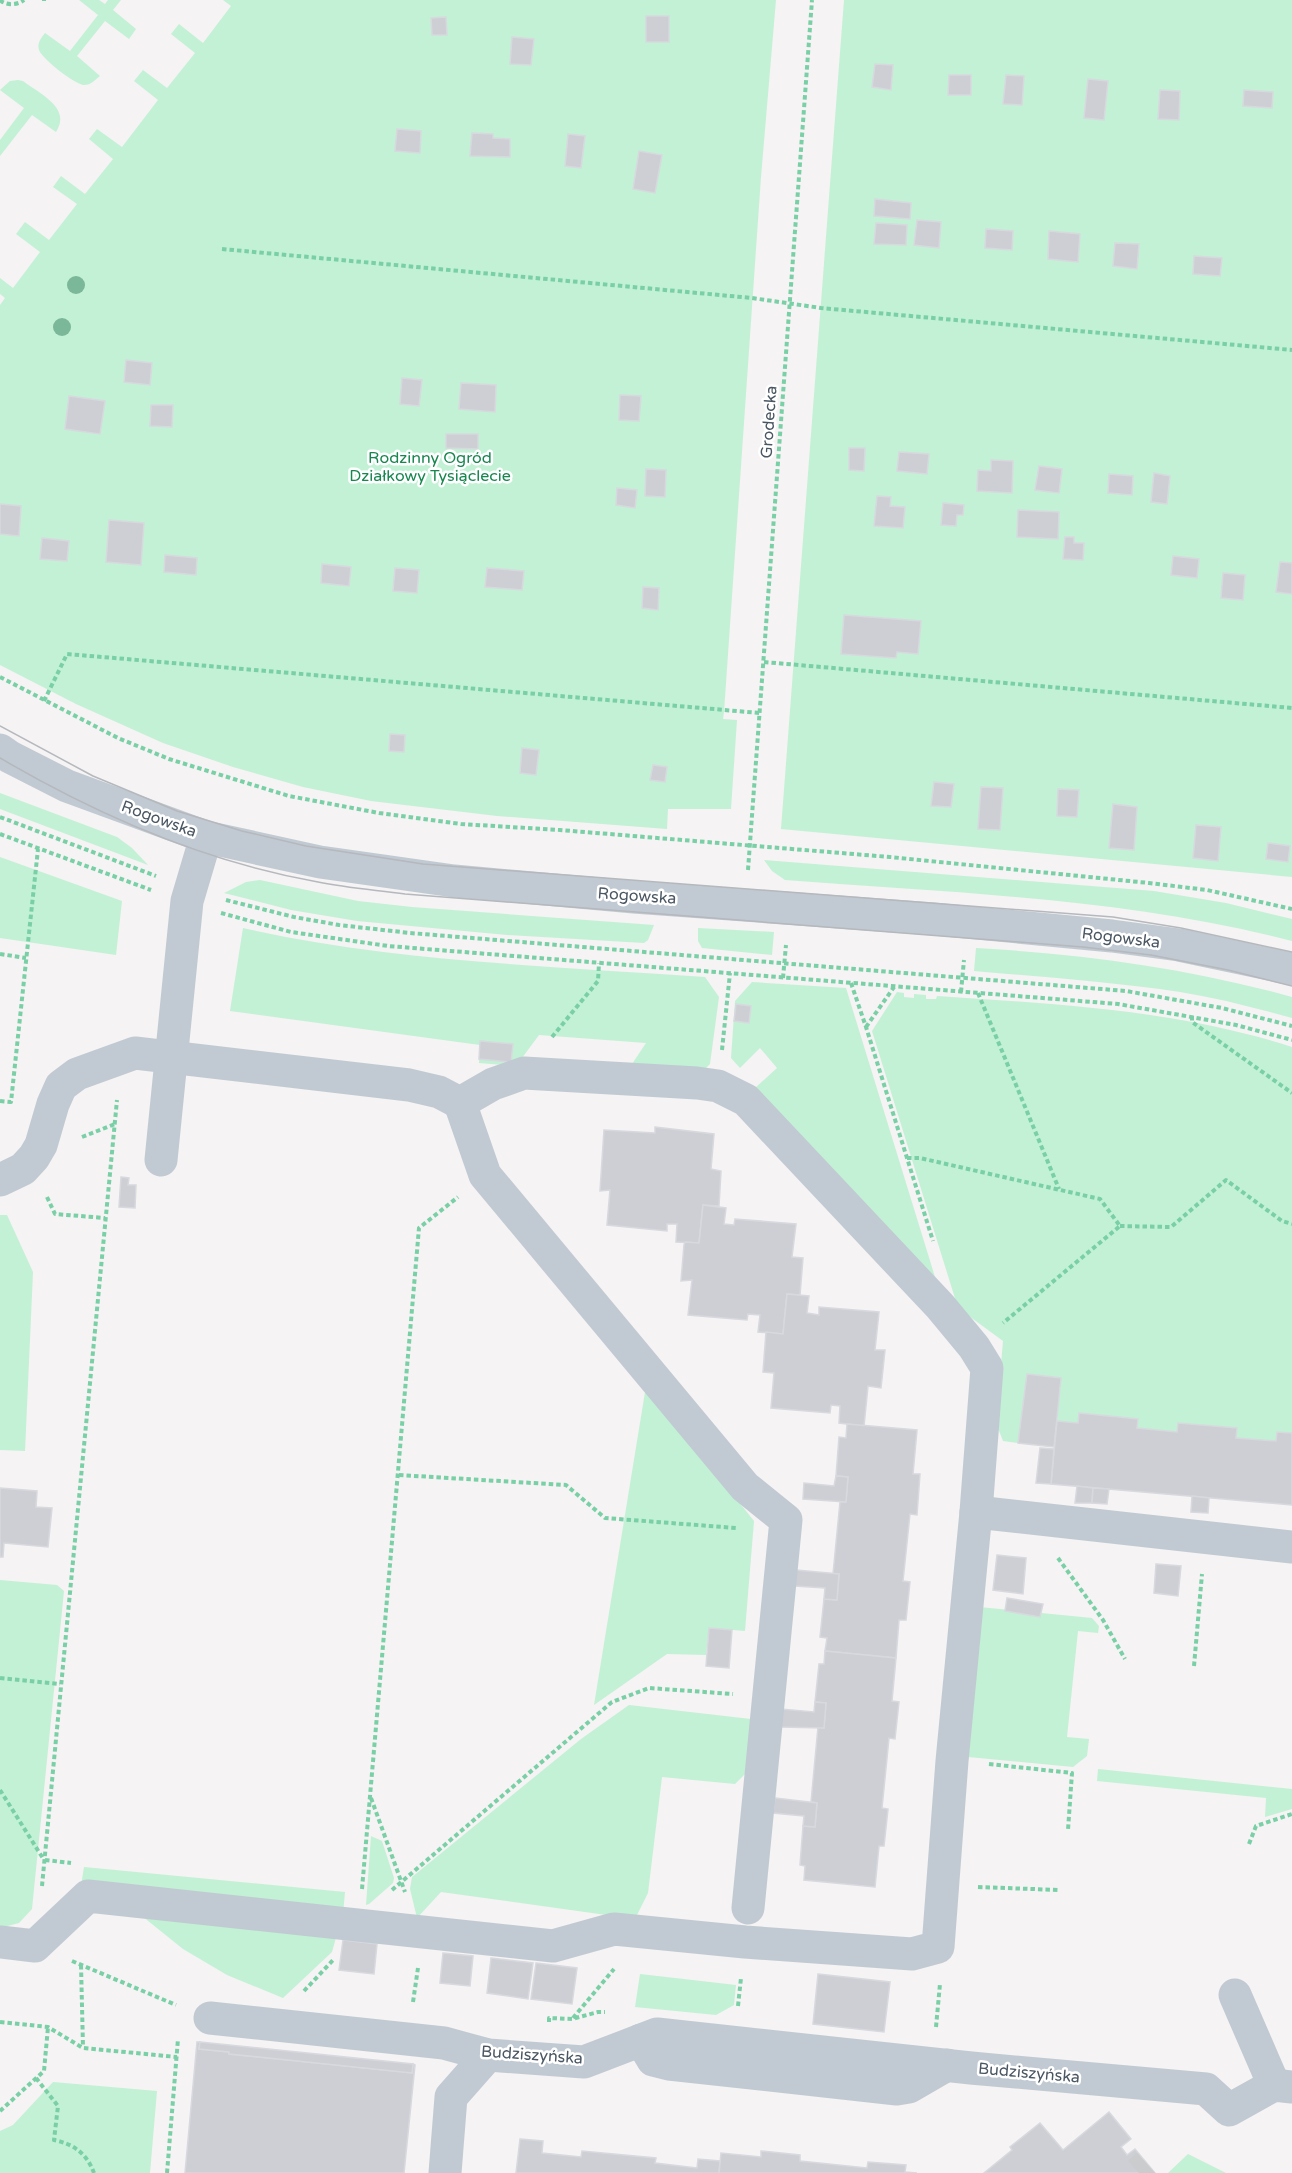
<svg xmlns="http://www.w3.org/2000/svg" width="1292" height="2173" font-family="'Varela Round',sans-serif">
	<rect width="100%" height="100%" fill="#f5f3f3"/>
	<g fill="#c3f1d5">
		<path d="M79,0H99L105,4L108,0H121L113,10L136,29L129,39L105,21L77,56L100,76C95,80 91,85 84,85C76,85 42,59 39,50C37,43 41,38 45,33L70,51L98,15Z"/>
		<polygon points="223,0 776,0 761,177 724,712 723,719 737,720 731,809 668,809 667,829 497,816 371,801 303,787 233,767 163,743 76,704 0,665 0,305 5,298 0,294 0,278 13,288 40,252 16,234 25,222 49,240 77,204 53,187 61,176 85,194 113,159 89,139 97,129 122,147 158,100 134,81 143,70 167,88 195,53 171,34 179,24 203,43 231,6"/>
		<polygon points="844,0 1292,0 1292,877 781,829"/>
		<path d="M18,80L23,81C40,94 72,108 56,132L32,115L0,156V140L24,108L0,90L10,81Z"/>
		<polygon points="0,793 117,837 132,848 148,865 0,809"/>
		<polygon points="0,857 122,901 116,955 0,938"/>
		<path d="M764,860L1154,891L1226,903L1292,919V941C1127,898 955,893 785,880L772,871Z"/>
		<polygon points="260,880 358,901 412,907 654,925 648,940 644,943 507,935 357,921 291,910 224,893 246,882"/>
		<path d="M243,928C394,962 551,966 705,977L719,997L710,1064L701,1073L630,1067L646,1043L539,1035L516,1066L479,1063L480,1045L230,1011Z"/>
		<polygon points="698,928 774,932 772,955 702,948 698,941"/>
		<path d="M976,948C1083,954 1188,968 1292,997V1018C1255,1008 1218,998 1180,992C1112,982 1043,977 974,971Z"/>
		<polygon points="752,982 846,988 935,1277 754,1089 777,1068 760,1048 740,1068 731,1058 735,1001"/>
		<path d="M897,992L904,993V997L914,998V994L926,995V999H936L937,996C1056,1004 1178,1010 1292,1047V1433L1277,1432L1276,1441L1236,1438L1237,1428L1178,1423L1177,1432L1137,1428L1138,1419L1079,1413L1078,1423L1057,1421L1061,1378L1027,1374L1018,1443L1003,1441L996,1423L1003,1341L958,1308L872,1031Z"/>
		<polygon points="0,1215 7,1215 33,1272 25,1451 0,1450"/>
		<polygon points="646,1386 754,1521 745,1631 709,1628 706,1655 667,1654 594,1705"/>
		<polygon points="0,1580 57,1585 64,1591 32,1909 19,1923 0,1928"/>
		<polygon points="979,1607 1092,1618 1099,1626 1098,1633 1078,1631 1067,1737 1089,1739 1087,1756 1073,1767 968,1757"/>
		<polygon points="629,1705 751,1719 746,1773 735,1784 662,1777 648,1893 635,1919 441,1892 417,1918 410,1889 412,1877 581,1739"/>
		<polygon points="1098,1769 1292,1789 1292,1809 1265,1817 1266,1798 1097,1781"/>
		<polygon points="371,1836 382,1841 394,1878 393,1883 369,1904 366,1905"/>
		<polygon points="84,1867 345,1892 343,1914 81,1886"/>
		<polygon points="137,1912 337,1934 332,1952 283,1998 227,1975 183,1949"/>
		<polygon points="640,1974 736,1985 734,2005 716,2015 635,2007"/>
		<polygon points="53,2082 157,2091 150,2173 0,2173 0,2131 13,2125"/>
		<polygon points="1188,2154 1226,2173 1168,2173"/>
	</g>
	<g fill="#cdcfd5" stroke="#d7d9de" stroke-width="1.5">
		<rect x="646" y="16" width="23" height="26"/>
		<polygon points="446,17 447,35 432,35 431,18"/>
		<polygon points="512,37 534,39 531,65 510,64"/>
		<polygon points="875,64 893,65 891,90 872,87"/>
		<polygon points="949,75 971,75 971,95 948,95"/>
		<polygon points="1006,75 1024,76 1022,105 1003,104"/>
		<polygon points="1088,79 1108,81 1104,120 1084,118"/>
		<polygon points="1160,90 1180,91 1179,120 1158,119"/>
		<polygon points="1244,90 1273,92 1272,108 1243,106"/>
		<polygon points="397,129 421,131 420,153 395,151"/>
		<polygon points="472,133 493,134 493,138 510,139 510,157 470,156"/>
		<polygon points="568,134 585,136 581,168 565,166"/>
		<polygon points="639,151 662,155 655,193 633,189"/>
		<polygon points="875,199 911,203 910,219 874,216"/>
		<polygon points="917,220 941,222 939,248 914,245"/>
		<polygon points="876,223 907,225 906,245 874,244"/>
		<polygon points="986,229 1013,231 1012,250 985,248"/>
		<polygon points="1049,231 1080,234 1078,262 1048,259"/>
		<polygon points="1115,243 1139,244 1137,269 1113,266"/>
		<polygon points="1194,256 1222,258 1220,276 1193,274"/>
		<polygon points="126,360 152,363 150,385 124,382"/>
		<polygon points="402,378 422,380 419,406 400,404"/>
		<polygon points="461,383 496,385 495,412 459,409"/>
		<polygon points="620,395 641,396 639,421 619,420"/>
		<polygon points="69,396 105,401 100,434 65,429"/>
		<polygon points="151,405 173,405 172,427 150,426"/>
		<polygon points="446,434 478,434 478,449 446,448"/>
		<polygon points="849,448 865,448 864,471 849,470"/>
		<polygon points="899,452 929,454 927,474 897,471"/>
		<polygon points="991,460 1013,461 1012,493 977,491 978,470 991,471"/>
		<polygon points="1039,466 1062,469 1059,493 1035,490"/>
		<polygon points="646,469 666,470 665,497 645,496"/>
		<polygon points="1154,473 1170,476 1167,504 1151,502"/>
		<polygon points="1109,474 1133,476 1132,495 1108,493"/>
		<polygon points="617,488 637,490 635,508 616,505"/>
		<polygon points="877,496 891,497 890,506 905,507 903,528 874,526"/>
		<polygon points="943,503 964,505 963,515 957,515 956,526 941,525"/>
		<polygon points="0,504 21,506 19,536 0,534"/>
		<polygon points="1018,510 1059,512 1058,539 1017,537"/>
		<polygon points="109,520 144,523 141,565 106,562"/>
		<polygon points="1065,537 1074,537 1074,543 1084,543 1083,560 1063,559"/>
		<polygon points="42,538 69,541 67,561 40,559"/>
		<polygon points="165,555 197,558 196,575 164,572"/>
		<polygon points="1173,556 1199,559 1197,578 1171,575"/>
		<polygon points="1280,562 1292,563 1292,594 1276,592"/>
		<polygon points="322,564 351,567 349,586 321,583"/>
		<polygon points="395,568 419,570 417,593 393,591"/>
		<polygon points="487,568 524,571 522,590 485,587"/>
		<polygon points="1223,573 1245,575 1243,600 1221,598"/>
		<polygon points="643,587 659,588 658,610 642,608"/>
		<polygon points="844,615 921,621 918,654 897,652 896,658 841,654"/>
		<polygon points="390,734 405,735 404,752 389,751"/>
		<polygon points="522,748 539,750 536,775 520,773"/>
		<polygon points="653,765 667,767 665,782 650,780"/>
		<polygon points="934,782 954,784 951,807 931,806"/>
		<polygon points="981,787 1003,788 1000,830 978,829"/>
		<polygon points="1058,789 1079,790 1077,817 1057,816"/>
		<polygon points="1113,804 1137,807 1134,850 1109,848"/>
		<polygon points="1196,825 1221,827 1218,861 1193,858"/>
		<polygon points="1268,843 1290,846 1288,862 1266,859"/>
		<polygon points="736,1004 751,1006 749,1023 734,1021"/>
		<polygon points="480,1041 513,1044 511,1062 479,1059"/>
		<polygon points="655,1127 714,1134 711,1169 721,1171 719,1206 703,1205 699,1243 676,1242 677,1224 667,1224 667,1231 607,1225 610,1190 600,1191 604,1130 655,1133"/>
		<polygon points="121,1177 129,1178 128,1185 136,1185 135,1208 119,1207"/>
		<polygon points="703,1205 726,1208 724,1224 734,1225 735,1219 796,1224 792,1257 803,1258 800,1295 787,1294 783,1334 758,1332 760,1315 748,1314 747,1320 688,1315 692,1280 681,1281 684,1245 685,1242 699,1243"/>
		<polygon points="787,1294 809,1296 807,1313 819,1315 819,1307 879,1312 875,1350 885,1350 881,1388 868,1386 864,1426 839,1423 840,1406 831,1405 830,1413 771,1408 774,1373 763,1372 766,1332 783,1334"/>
		<polygon points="1027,1374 1061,1378 1054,1447 1018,1443"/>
		<polygon points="1079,1413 1138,1419 1137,1428 1177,1432 1178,1423 1237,1428 1236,1438 1276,1441 1277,1432 1292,1433 1292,1505 1051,1484 1057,1421 1078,1423"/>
		<polygon points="847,1424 917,1430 913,1474 920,1474 917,1515 910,1514 903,1581 910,1582 906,1620 899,1620 896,1658 825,1651 827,1638 820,1637 824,1599 837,1600 839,1574 833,1574 840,1502 846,1502 848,1477 836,1476 839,1437 846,1438"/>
		<polygon points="1040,1448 1054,1449 1051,1484 1036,1483"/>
		<polygon points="836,1476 848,1477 846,1502 803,1499 804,1483 834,1486"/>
		<polygon points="1077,1486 1093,1488 1092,1503 1075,1503"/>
		<polygon points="0,1488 37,1491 36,1507 52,1508 48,1547 4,1543 3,1557 0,1557"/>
		<polygon points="1093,1488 1109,1489 1107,1504 1092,1503"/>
		<polygon points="1192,1496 1209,1498 1208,1513 1191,1512"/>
		<polygon points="997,1555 1026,1558 1023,1594 993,1590"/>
		<polygon points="1156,1564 1181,1566 1178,1596 1154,1593"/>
		<polygon points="796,1570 839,1574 837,1600 824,1599 825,1588 795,1586"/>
		<polygon points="1007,1598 1043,1604 1040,1617 1005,1611"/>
		<polygon points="709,1628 732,1630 729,1668 706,1666"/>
		<polygon points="825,1651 896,1658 892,1701 899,1702 895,1739 889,1738 882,1808 888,1809 884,1846 879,1846 875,1887 804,1880 805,1866 800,1865 803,1826 815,1827 817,1803 811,1802 818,1727 824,1728 826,1703 815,1702 819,1664 824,1664"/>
		<polygon points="815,1702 826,1703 824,1728 780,1727 781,1709 814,1712"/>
		<polygon points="775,1798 817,1803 815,1827 803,1826 804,1816 773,1813"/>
		<polygon points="343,1940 377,1944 374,1974 339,1970"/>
		<polygon points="443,1953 473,1956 470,1986 440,1983"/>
		<polygon points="491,1958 533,1963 528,1999 487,1993"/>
		<polygon points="536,1963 577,1968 572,2004 531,1999"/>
		<polygon points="818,1974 890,1982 884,2032 813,2024"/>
		<polygon points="197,2042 200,2042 199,2049 229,2052 229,2054 412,2073 413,2064 415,2065 404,2173 185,2173"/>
		<polygon points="200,2042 413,2064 412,2073 229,2054 229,2052 199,2049"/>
		<polygon points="1109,2112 1131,2139 1121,2147 1127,2155 1135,2149 1155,2173 984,2173 1012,2150 1010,2147 1040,2123 1063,2150"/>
		<polygon points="520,2139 543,2141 542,2153 581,2157 582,2151 656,2158 655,2163 697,2168 698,2159 720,2161 719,2173 516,2173"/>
		<polygon points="761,2151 800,2155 800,2161 867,2168 868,2162 906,2165 905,2172 917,2173 719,2173 721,2153 761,2157"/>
	</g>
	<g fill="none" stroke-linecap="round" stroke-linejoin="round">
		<polyline stroke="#caccce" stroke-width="33" stroke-dasharray="33 16" stroke-linecap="butt" points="1139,2173 1148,2165"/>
		<g stroke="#7ad0a6" stroke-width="4" stroke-dasharray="4.5 3" stroke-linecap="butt">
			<path d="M0,0C6,6 18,5 24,0"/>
			<polyline points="44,0 44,1"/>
			<polyline points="222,249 752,298 821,308 1292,350"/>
			<polyline points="764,662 1292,708"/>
			<polyline points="0,677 118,738 169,759 289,796 379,813 461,824 560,830 890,857 1149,883 1207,890 1292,909"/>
			<polyline points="44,701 67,654 760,713"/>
			<polyline points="0,817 156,876"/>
			<polyline points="0,834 151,890"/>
			<polyline points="748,870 812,0"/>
			<polyline points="226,900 294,917 339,925 410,933 1126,991 1222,1008 1292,1026"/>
			<polyline points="221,913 291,932 388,946 1118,1004 1236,1025 1292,1040"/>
			<polyline points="0,954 26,958"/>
			<polyline points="783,978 786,945"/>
			<polyline points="851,983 866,1027 933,1241"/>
			<polyline points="961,992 964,960"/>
			<polyline points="978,993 1059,1189"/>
			<polyline points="1192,1016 1192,1022 1292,1093"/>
			<polyline points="866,1027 894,987"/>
			<polyline points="552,1037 598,981 599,963"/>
			<polyline points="722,1050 730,973"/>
			<polyline points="0,1101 11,1102 38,849"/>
			<polyline points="82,1137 115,1124"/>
			<polyline points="907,1158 920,1158 1100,1199 1120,1226 1003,1323"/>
			<polyline points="47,1197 55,1214 105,1218"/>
			<polyline points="1120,1226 1171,1227 1226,1180 1282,1221 1292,1224"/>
			<polyline points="399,1475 566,1485 605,1518 736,1528"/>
			<polyline points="1058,1558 1103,1620 1125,1659"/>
			<polyline points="1194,1666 1202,1574"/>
			<polyline points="0,1678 60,1684"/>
			<polyline points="989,1764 1072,1773 1068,1830"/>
			<polyline points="0,1790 44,1860"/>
			<polyline points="371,1798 405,1892"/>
			<polyline points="1249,1844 1256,1826 1292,1814"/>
			<polyline points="45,1860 71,1863"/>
			<polyline points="42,1886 117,1100"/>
			<polyline points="978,1887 1059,1890"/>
			<polyline points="362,1889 419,1228 458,1197"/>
			<polyline points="392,1890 612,1702 649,1688 733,1694"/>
			<polyline points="72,1961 176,2005"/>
			<polyline points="81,1965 83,2047"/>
			<polyline points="304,1991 334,1959"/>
			<polyline points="413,2002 418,1968"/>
			<polyline points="738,2006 741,1978"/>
			<polyline points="573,2018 614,1969"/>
			<polyline points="0,2022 48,2027 83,2048 177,2057"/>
			<polyline points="549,2022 549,2018 572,2019 598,2012 605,2012"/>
			<polyline points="936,2027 940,1984"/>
			<path d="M36,2078L58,2106L54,2140C74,2144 87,2154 94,2173"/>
			<polyline points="0,2111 44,2071 48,2027"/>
			<polyline points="167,2173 178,2039"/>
		</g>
		<g stroke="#c1cad2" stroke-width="33">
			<polyline points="0,750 10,757 67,786 206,837 320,862 454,881 634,897 934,919 1112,936 1179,945 1292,969"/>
			<polyline points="161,1160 187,901 206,837"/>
			<polyline points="0,1180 23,1169 34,1157 41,1145 53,1104 61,1086 77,1074 135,1053 409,1085 439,1092 460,1103"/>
			<polyline points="976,1512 1292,1547"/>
			<polyline points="0,1942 35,1946 88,1896 553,1946 614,1929 745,1942 912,1954 938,1947 952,1761 976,1512 987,1368 974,1347 940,1306 746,1100 718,1086 697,1083 524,1073 493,1084 460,1103 485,1175 745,1487 786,1520 748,1908"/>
			<polyline points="1235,1995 1274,2085"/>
			<polyline points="210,2018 444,2043 488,2055 584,2062 657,2034 971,2068 1206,2089 1229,2110 1274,2085 1292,2087"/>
			<polyline points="641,2040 653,2060 669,2064 897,2089 909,2087 947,2065"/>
			<polyline points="445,2173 451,2097 488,2055"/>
		</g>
		<g stroke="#b5b8bd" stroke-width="1.5">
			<polyline points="0,726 93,776 177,811 242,831 306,846 423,864 1113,917 1181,928 1292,952"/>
			<path d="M0,758C99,816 205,862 318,882C347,888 376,890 405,894L1083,947L1151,955L1228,970L1292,986"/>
		</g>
	</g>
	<g fill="#7bb799">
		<circle cx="76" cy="285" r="9"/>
		<circle cx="62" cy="327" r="9"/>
	</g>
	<g text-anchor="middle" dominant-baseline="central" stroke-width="5" stroke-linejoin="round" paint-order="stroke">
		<g font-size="16" fill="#4a5661" stroke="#fff">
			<text transform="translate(769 422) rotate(-86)">Grodecka</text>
			<text transform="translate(159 819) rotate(20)">Rogowska</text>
			<text transform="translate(637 896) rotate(4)">Rogowska</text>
			<text transform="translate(1121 938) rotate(7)">Rogowska</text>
			<text transform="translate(532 2055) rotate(4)">Budziszyńska</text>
			<text transform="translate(1029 2073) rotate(5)">Budziszyńska</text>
		</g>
		<g font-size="16" fill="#17864f" stroke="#fff">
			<text x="430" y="458">Rodzinny Ogród<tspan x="430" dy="18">Działkowy Tysiąclecie</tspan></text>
		</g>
	</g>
</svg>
